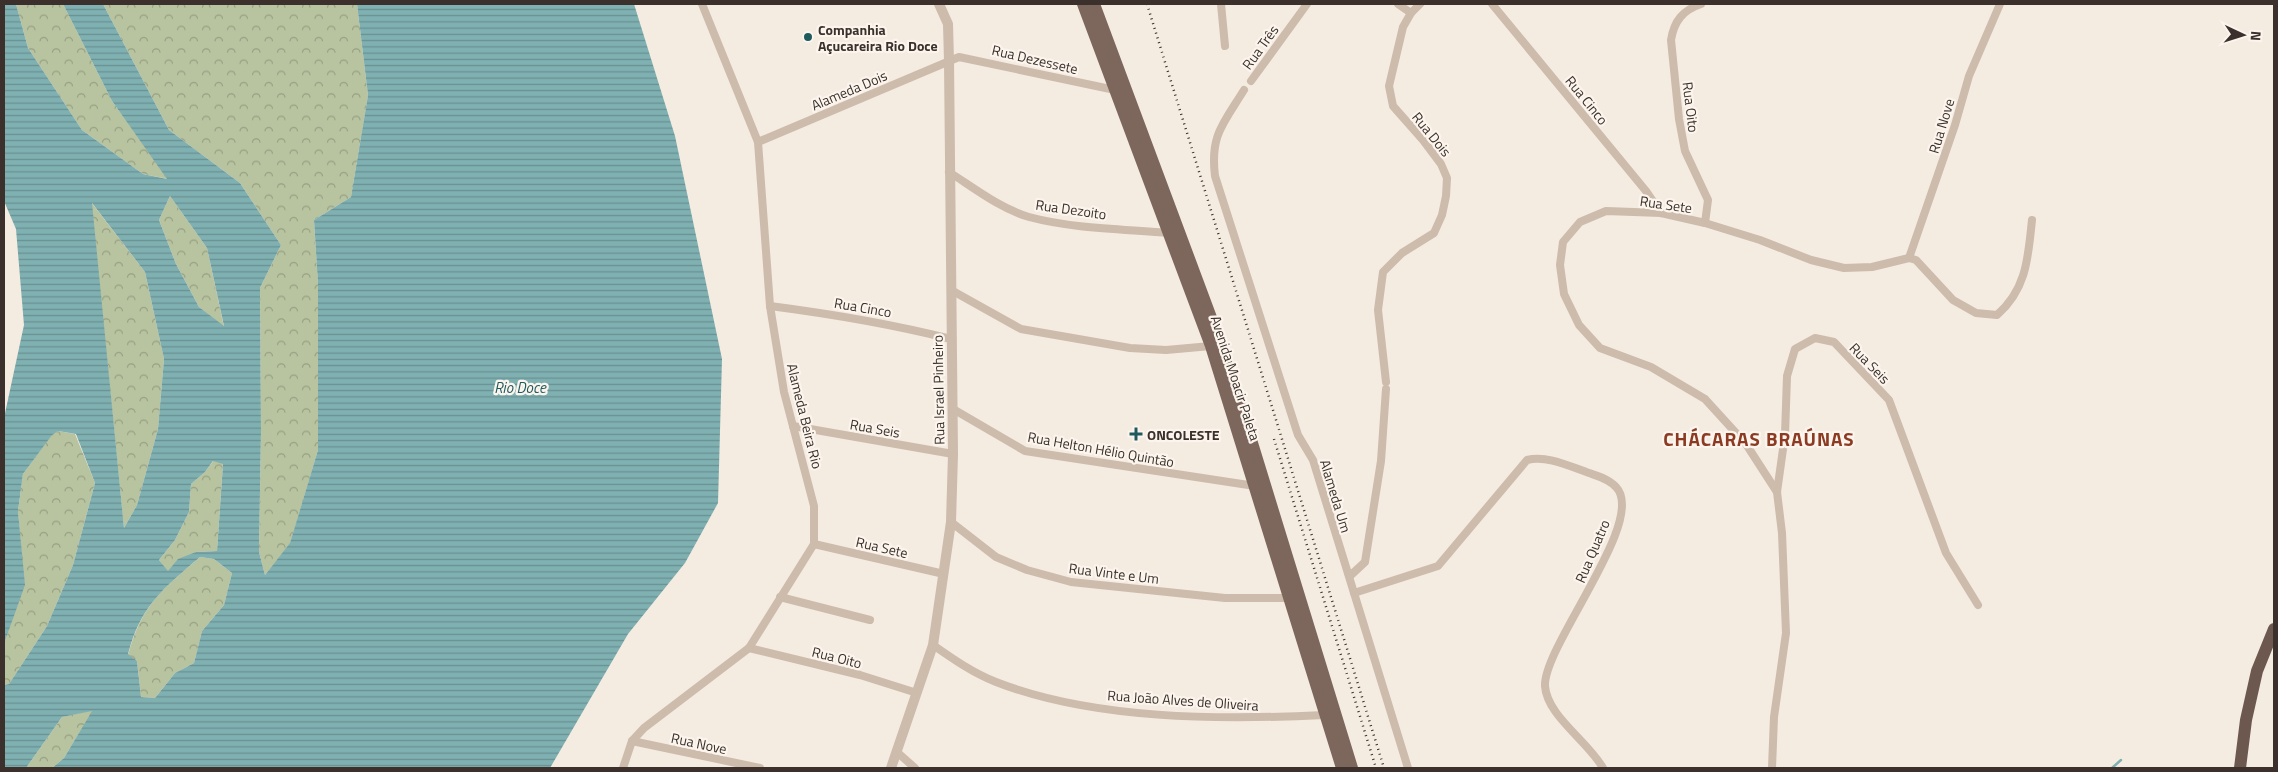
<svg xmlns="http://www.w3.org/2000/svg" width="2278" height="772" font-family="'Titillium Web',sans-serif">
	<defs>
		<pattern id="forest-crowns" width="20" height="18" patternUnits="userSpaceOnUse" patternTransform="scale(1.25)"><rect width="20" height="18" fill="#b8c4a0"/><path d="M2 6a3 3 0 1 1 6 0M12 15a3 3 0 1 1 6 0" fill="none" stroke="#97a083"/></pattern>
		<pattern id="water-rules" width="6" height="5" patternUnits="userSpaceOnUse" patternTransform="scale(1.25)"><rect width="6" height="5" fill="#7fb0b2"/><path d="M0 2.5h6" fill="none" stroke="#699091"/></pattern>
	</defs>
	<rect width="100%" height="100%" fill="#f4ebe1"/>
	<g fill="url(#forest-crowns)">
		<polygon points="16,4 63,4 112,101 168,179 143,174 82,130 28,48"/>
		<polygon points="103,4 357,4 368,95 351,197 314,220 318,284 318,450 290,544 265,575 259,552 261,431 260,288 281,245 240,183 169,130"/>
		<polygon points="170,196 207,248 224,327 199,307 176,264 159,220"/>
		<polygon points="91,202 145,272 164,359 158,429 137,505 124,528"/>
		<polygon points="58,431 75,434 95,483 73,565 47,626 9,684 4,685 4,644 24,585 18,511 23,474 52,434"/>
		<polygon points="214,460 223,463 217,551 196,552 168,572 159,560 175,540 189,512 191,484 205,472"/>
		<path d="M200,557L214,559L232,573L224,605L202,631L194,663L175,673L155,698L141,697L137,661L128,655C142,604 162,590 200,557Z"/>
		<polygon points="93,710 64,758 52,768 26,768 62,717"/>
	</g>
	<path fill="url(#water-rules)" fill-rule="evenodd" d="M4,4H16L28,48L82,130L143,174L167,179L112,101L63,4H103L169,130L240,183L281,245L260,288L261,431L259,552L265,575L290,543L318,450V284L314,220L351,197L368,95L357,4H634L675,136L722,359L718,503L685,563L628,634L550,768H52L64,758L92,711L62,717L26,768H4V685L9,684L47,626L73,565L95,483L76,434L58,431L52,435L23,474L18,511L25,585L4,644V418L24,325L16,229L4,201ZM170,196L207,248L224,326L199,307L176,264L159,220ZM92,203L145,272L164,359L158,429L137,505L124,528ZM213,461L223,464L217,551L196,552L178,559L168,571L159,560L175,540L189,512L191,484L205,472ZM200,557L214,559L232,573L224,605L202,631L194,663L175,673L155,698L141,697L137,661L128,654C141,605 163,589 200,557Z"/>
	<g fill="none" stroke-linecap="round" stroke-linejoin="round">
		<polyline stroke="#7fb0b2" stroke-width="2.5" points="2112,768 2121,760"/>
		<g stroke="#cdbbac" stroke-width="8">
			<polyline points="1221,4 1225,46"/>
			<polyline points="1398,4 1411,13"/>
			<polyline points="1492,4 1646,191 1661,213"/>
			<path d="M1701,4C1683,10 1674,21 1671,40L1679,119L1685,151L1708,200L1705,223"/>
			<polyline points="1251,81 1307,4"/>
			<path d="M1244,90C1223,124 1210,135 1215,176L1298,435L1313,460L1408,768"/>
			<polyline points="758,142 959,57 1115,90"/>
			<path d="M949,172C974,188 1001,209 1029,217C1074,229 1124,229 1170,233"/>
			<polyline points="1909,258 1955,125 1969,76 2000,4"/>
			<polyline points="951,290 1021,329 1130,348 1166,350 1211,346"/>
			<path d="M770,306C832,314 891,324 951,339"/>
			<polyline points="1386,382 1378,310 1383,272 1402,253 1434,233 1442,215 1446,196 1447,178 1441,164 1423,140 1393,106 1389,86 1403,27 1411,13 1420,4"/>
			<polyline points="953,409 1025,451 1255,486"/>
			<polyline points="793,426 953,454"/>
			<path d="M1777,492L1746,444L1705,399L1651,367L1600,348L1579,325L1564,294L1560,265L1563,242L1580,222L1606,211L1661,213L1705,223L1760,240L1811,260L1844,268L1872,267L1909,258L1916,260L1953,300L1976,313L1997,315C2027,289 2028,257 2032,220"/>
			<polyline points="951,522 996,557 1027,570 1071,582 1225,598 1290,598"/>
			<polyline points="814,544 944,574"/>
			<polyline points="1350,576 1365,562 1381,461 1386,389"/>
			<path d="M1354,593L1438,566L1527,460C1547,455 1569,466 1589,473C1598,476 1609,479 1616,487C1648,520 1543,646 1545,686C1547,716 1588,741 1603,768"/>
			<polyline points="780,597 870,620"/>
			<path d="M933,645C953,659 973,673 996,682C1094,720 1220,720 1324,715"/>
			<polyline points="749,648 860,675 917,693"/>
			<polyline points="632,741 760,768"/>
			<polyline points="898,753 915,768"/>
			<polyline points="623,768 632,741 644,728 749,648 814,544 814,506 784,392 770,306 758,142 702,4"/>
			<polyline points="1772,768 1774,717 1786,633 1782,533 1777,492 1785,435 1787,376 1795,349 1815,338 1834,342 1889,400 1946,553 1978,605"/>
		</g>
		<polyline stroke="#cdbbac" stroke-width="10" points="891,768 933,645 951,522 953,454 949,61 948,24 939,4"/>
		<g stroke="#7d675c" stroke-width="12">
			<polyline points="1083,4 1211,346 1342,768"/>
			<polyline points="1094,4 1213,323 1244,417 1352,768"/>
		</g>
		<polyline stroke="#6c584f" stroke-width="12" points="2240,768 2246,720 2257,671 2274,629"/>
		<g stroke="#3b302b" stroke-width="2.5" stroke-dasharray="1 4" stroke-linecap="butt">
			<polyline points="1147,4 1384,768"/>
			<polyline points="1274,439 1376,768"/>
		</g>
	</g>
	<g fill="#1f5a5e" stroke="#fbf5ee" stroke-width="2">
		<circle cx="808" cy="37" r="5"/>
		<path d="M1133.5 426.5h5v5h5v5h-5v5h-5v-5h-5v-5h5z"/>
	</g>
	<g text-anchor="middle" dominant-baseline="central" stroke-width="4.5" stroke-linejoin="round" paint-order="stroke">
		<g font-size="14" font-weight="bold" fill="#3b302b" stroke="#fbf5ee" text-anchor="start">
			<text x="818" y="29">Companhia<tspan x="818" dy="16">Açucareira Rio Doce</tspan></text>
			<text x="1147" y="434">ONCOLESTE</text>
		</g>
		<g font-size="14" fill="#3b302b" stroke="#fbf5ee">
			<text transform="translate(1260 47) rotate(-54)">Rua Três</text>
			<text transform="translate(1035 59) rotate(13)">Rua Dezessete</text>
			<text transform="translate(849 90) rotate(-23)">Alameda Dois</text>
			<text transform="translate(1587 100) rotate(51)">Rua Cinco</text>
			<text transform="translate(1691 107) rotate(83)">Rua Oito</text>
			<text transform="translate(1941 126) rotate(-73)">Rua Nove</text>
			<text transform="translate(1432 134) rotate(51)">Rua Dois</text>
			<text transform="translate(1666 204) rotate(8)">Rua Sete</text>
			<text transform="translate(1071 209) rotate(8)">Rua Dezoito</text>
			<text transform="translate(863 307) rotate(10)">Rua Cinco</text>
			<text transform="translate(1870 363) rotate(46)">Rua Seis</text>
			<text transform="translate(1236 378) rotate(72)">Avenida Moacir Paleta</text>
			<text transform="translate(938 390) rotate(-91)">Rua Israel Pinheiro</text>
			<text transform="translate(805 416) rotate(76)">Alameda Beira Rio</text>
			<text transform="translate(875 428) rotate(10)">Rua Seis</text>
			<text transform="translate(1101 449) rotate(10)">Rua Helton Hélio Quintão</text>
			<text transform="translate(1336 496) rotate(73)">Alameda Um</text>
			<text transform="translate(882 547) rotate(13)">Rua Sete</text>
			<text transform="translate(1592 551) rotate(-67)">Rua Quatro</text>
			<text transform="translate(1114 573) rotate(7)">Rua Vinte e Um</text>
			<text transform="translate(837 657) rotate(14)">Rua Oito</text>
			<text transform="translate(1183 700) rotate(4)">Rua João Alves de Oliveira</text>
			<text transform="translate(699 743) rotate(12)">Rua Nove</text>
		</g>
		<g font-size="15" font-style="italic" fill="#1f5a5e" stroke="#fbf5ee">
			<text x="520" y="387">Rio Doce</text>
		</g>
		<g font-size="19" font-weight="bold" letter-spacing="1" fill="#8c3b22" stroke="#fbf5ee">
			<text x="1759" y="438">CHÁCARAS BRAÚNAS</text>
		</g>
	</g>
	<rect width="2278" height="772" fill="none" stroke="#3b302b" stroke-width="10"/>
	<g transform="translate(2243 35) rotate(94)" stroke="#fbf5ee" stroke-width="4" paint-order="stroke">
	<path d="M0-4L9 19L0 12L-9 19Z" fill="#3b302b"/>
	<text y="-8" font-size="14" font-weight="bold" text-anchor="middle" fill="#3b302b">N</text>
	</g>
</svg>
